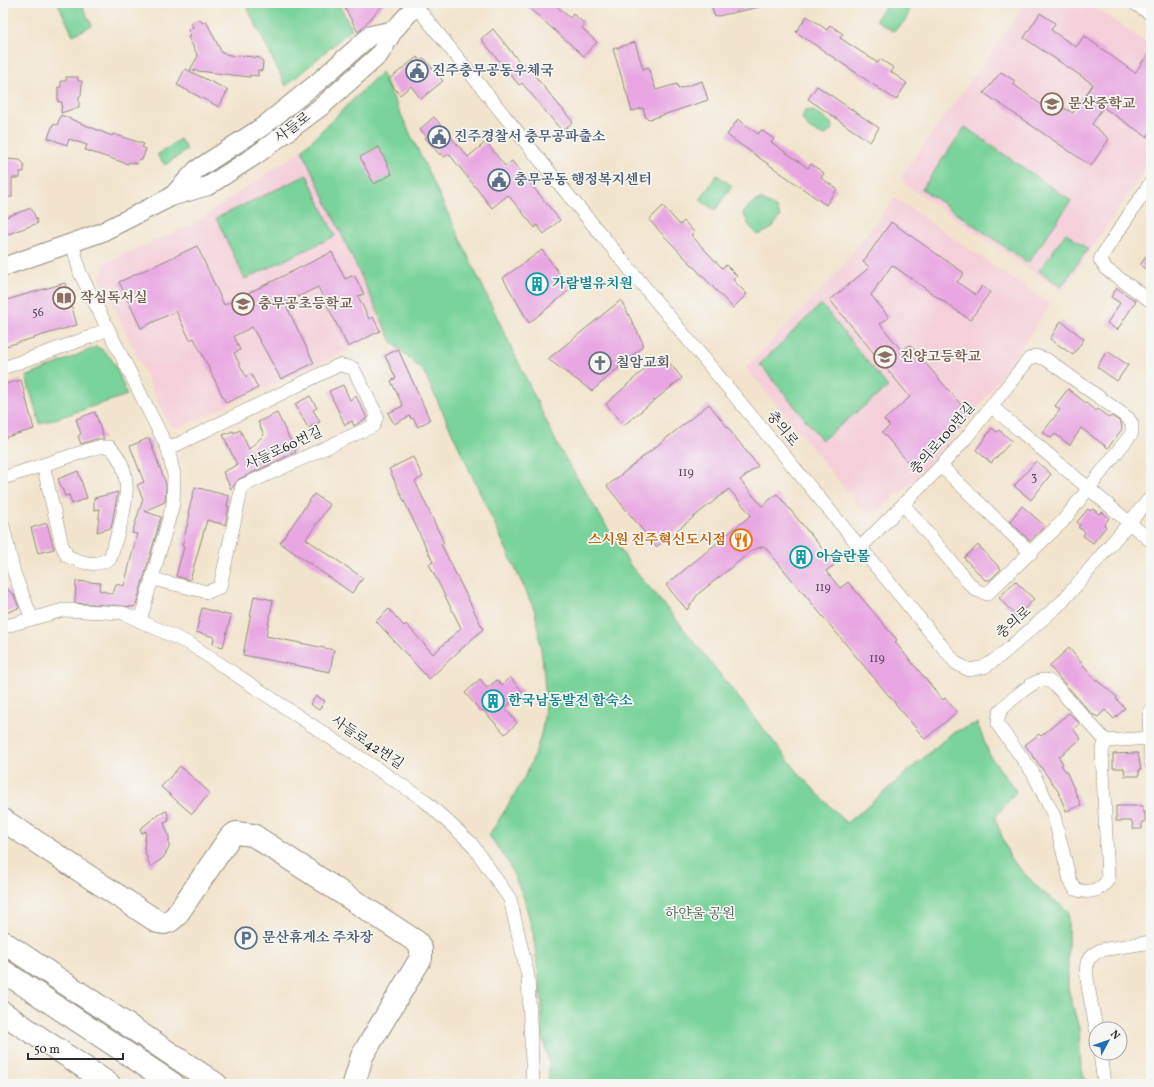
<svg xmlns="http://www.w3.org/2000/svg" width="1154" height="1087" font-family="Vollkorn,'Noto Serif KR',serif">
	<rect width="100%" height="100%" fill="#f6f6f2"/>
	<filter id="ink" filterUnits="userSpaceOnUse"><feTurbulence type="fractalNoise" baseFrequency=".025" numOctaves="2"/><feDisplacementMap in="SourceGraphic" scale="8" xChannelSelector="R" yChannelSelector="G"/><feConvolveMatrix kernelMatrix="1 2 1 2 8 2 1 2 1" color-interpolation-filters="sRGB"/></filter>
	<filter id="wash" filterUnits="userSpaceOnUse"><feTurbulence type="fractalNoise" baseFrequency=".012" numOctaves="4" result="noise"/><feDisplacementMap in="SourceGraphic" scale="16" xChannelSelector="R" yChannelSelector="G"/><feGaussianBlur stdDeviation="0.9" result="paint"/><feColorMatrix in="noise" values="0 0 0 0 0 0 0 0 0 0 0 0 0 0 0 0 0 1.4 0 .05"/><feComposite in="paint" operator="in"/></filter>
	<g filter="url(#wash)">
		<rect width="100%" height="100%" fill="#f2e4cc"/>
		<g fill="#f5cfd9">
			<polygon points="1027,3 1089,3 1151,46 1151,162 1064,289 1059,290 905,184 902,175"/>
			<polygon points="302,150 387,332 179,428 169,425 100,277 107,262 191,225"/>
			<polygon points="895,198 1050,304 1022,347 972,417 915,479 879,511 865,513 746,368 835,275"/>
		</g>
		<g fill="#79d39a" stroke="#527f62">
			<polygon points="60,3 81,3 92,26 73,35 58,4"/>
			<polygon points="245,3 338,3 352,29 286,86"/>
			<path d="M887,3H909C911,16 903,26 892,31L876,20Z"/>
			<path d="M381,72L559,448L630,565L671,613L801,776L846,823L868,806L952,733L977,723L990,756L1016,791L995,818L1010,858L1040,890L1068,911V989L1079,1028L1081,1066L1086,1084H548L549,1063L542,1033V1000L533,933L524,898L509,864L489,835C509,804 530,774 540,738C551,701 541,649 535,611L424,372L392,342L302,150Z"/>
			<polygon points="805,110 813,111 831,123 833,129 824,136 810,129 802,119"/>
			<polygon points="965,127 1071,201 1028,263 922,189"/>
			<polygon points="180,139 187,150 165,165 157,155"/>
			<polygon points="307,175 335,236 245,279 216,218"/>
			<polygon points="717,175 732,186 715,210 700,200"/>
			<polygon points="760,199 777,208 780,217 771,229 758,235 750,227 743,213 752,203"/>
			<polygon points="1066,233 1088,249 1061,287 1039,271"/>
			<polygon points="821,304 888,387 822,440 760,364"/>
			<path d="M96,347C114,352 120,379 127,395L40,424L26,377Z"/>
		</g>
		<g id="blocks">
			<g fill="#e8a7e2">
				<polygon points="342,3 385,3 358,32"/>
				<polygon points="523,3 553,3 570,18 573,14 585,24 582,28 597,42 584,56"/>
				<polygon points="711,3 758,3 759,7 718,16 714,15"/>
				<polygon points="1040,13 1055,23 1051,30 1076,47 1084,36 1135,73 1151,49 1151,131 1147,137 1103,107 1092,124 1109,139 1091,166 984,93 1001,72 1015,81 1013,84 1050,111 1055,103 1073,113 1093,84 1024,38"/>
				<polygon points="807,16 827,30 830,25 843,34 840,38 878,63 880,59 894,68 891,72 907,83 896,100 796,32"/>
				<polygon points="200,19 202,23 206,21 222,53 238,57 238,55 260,58 263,62 262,71 258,70 258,76 250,75 250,77 190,70 198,56 188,37 191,36 188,30 193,27 191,23"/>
				<polygon points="493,29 522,65 524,63 573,122 562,131 522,83 519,85 481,39"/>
				<polygon points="635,42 643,69 648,67 656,90 677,84 678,89 702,81 708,100 651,119 646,118 643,108 632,111 613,49"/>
				<polygon points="417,57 420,61 424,58 443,81 421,99 411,86 400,95 388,80"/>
				<polygon points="185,69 228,90 219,107 177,85"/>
				<polygon points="66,77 78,77 78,81 82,81 81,96 79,96 79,107 61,113 62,102 58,102 58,87 61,87 61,81 66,81"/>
				<polygon points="817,86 879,128 870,142 808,99"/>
				<polygon points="61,115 112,136 113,134 144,144 142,147 146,149 142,160 139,159 137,164 129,162 128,164 85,150 87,145 69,139 67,145 48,138 53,124 57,125"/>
				<polygon points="434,117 468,157 486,142 505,166 512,161 560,220 544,234 537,225 535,228 508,195 492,208 449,154 444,157 441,153 440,155 425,138 427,137 420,129"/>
				<polygon points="738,119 758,134 761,130 774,139 771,142 808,168 811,164 824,173 821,178 837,189 826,205 727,135"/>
				<polygon points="379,147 392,174 374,184 360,157"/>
				<polygon points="3,159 20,160 24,164 24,172 20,172 20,178 12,178 12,197 3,197"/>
				<polygon points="663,206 680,225 684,221 694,232 691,235 722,268 726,265 737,276 733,280 747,294 733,308 649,220"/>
				<polygon points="31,208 38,223 3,236 3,218"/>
				<polygon points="891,222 964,273 957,282 976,295 982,286 990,292 970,320 892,265 871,295 889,317 880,324 902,351 910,345 968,413 961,419 964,423 913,468 882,432 890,426 884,420 910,397 830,300 870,267 863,262"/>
				<polygon points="197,246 224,305 332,252 345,279 354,275 364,294 358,296 369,319 373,317 380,331 348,347 318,287 285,303 314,363 281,379 252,327 234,336 240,350 234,353 246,377 251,374 258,388 226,403 194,338 190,340 176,311 141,328 119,282"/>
				<polygon points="1151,249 1151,273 1140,265"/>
				<polygon points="542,250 571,289 529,323 503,278"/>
				<polygon points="65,283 77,325 3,347 3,301"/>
				<polygon points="1117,288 1136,301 1117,330 1107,323 1120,303 1111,297"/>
				<polygon points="621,300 643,343 641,348 592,391 548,359"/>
				<polygon points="1061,321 1084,339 1073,355 1050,339"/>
				<polygon points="398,349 430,420 418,427 413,418 411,419 410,416 394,424 388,413 403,406 391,381 396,378 385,356"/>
				<polygon points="1107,351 1128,365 1117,381 1097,367"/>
				<polygon points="663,355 682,378 624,425 606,404 649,365 650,366"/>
				<polygon points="21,380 34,429 3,438 3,385"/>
				<polygon points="343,385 350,400 356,396 367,418 354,426 352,421 345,425 329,391"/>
				<polygon points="1068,389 1096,411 1098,409 1109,418 1111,416 1121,422 1122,429 1108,448 1081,428 1070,445 1055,434 1051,438 1043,432 1060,410 1055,406"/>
				<polygon points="310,396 317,408 313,410 320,422 308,428 295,404"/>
				<polygon points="709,404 758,466 740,480 762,506 777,494 835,564 826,571 840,588 848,582 897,640 895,642 943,700 945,698 957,712 925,739 764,546 753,550 698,594 687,610 666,585 751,515 729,489 656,547 607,486"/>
				<polygon points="95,412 104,439 96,439 81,444 78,436 81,434 76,419"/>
				<polygon points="277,413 296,452 239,479 231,489 223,472 237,465 223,435 233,431 234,433 240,430 249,449 264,435 258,422"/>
				<polygon points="992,428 997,432 999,430 1012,441 991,463 976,450"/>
				<polygon points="149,438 166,484 165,502 144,511 161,517 136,605 134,607 75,603 76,581 101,583 99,590 113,594 116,584 124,586 137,534 132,533 143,499 137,485 144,482 130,446"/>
				<polygon points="413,457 423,477 415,481 444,543 441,544 483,629 429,679 376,621 389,609 404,626 406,624 433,654 461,628 429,564 433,562 389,469"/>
				<polygon points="1036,461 1051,474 1031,500 1014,486"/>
				<polygon points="78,471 87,498 72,504 69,495 65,496 58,479"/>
				<polygon points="195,487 229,496 227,506 229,506 225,525 207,520 190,580 176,576 184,547 182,546 190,514 188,513"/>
				<polygon points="118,492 111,528 97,532 100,509 94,510 94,498"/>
				<polygon points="314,494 330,505 306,539 363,578 352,593 280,543"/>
				<polygon points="1022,506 1045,526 1030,541 1010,521"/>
				<polygon points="1088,509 1090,511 1093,509 1099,514 1102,512 1109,518 1104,525 1106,527 1093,543 1083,536 1085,532 1078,527 1080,525 1077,522"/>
				<polygon points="47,523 54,549 38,553 31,528"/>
				<polygon points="978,545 1001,569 990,580 985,580 964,558"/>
				<polygon points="1015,581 1034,599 1017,617 999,598"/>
				<polygon points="3,586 14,595 19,608 3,614"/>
				<polygon points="254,596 273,600 266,636 334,650 330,672 243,655"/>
				<polygon points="202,608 231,616 223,647 213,644 214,637 196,632"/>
				<polygon points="1069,648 1094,678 1117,697 1116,699 1125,708 1114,719 1105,710 1098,717 1092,714 1049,666"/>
				<polygon points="510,677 523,692 505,708 517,723 505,734 483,710 481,711 465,693 480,679 487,688 497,680 502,685"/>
				<polygon points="316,696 325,701 319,710 310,704"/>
				<polygon points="1069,713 1080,724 1073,729 1081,739 1059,757 1063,764 1061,765 1067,773 1081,805 1066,811 1058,791 1025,745 1039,734 1041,736"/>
				<polygon points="1138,753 1141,770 1139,770 1139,776 1125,776 1124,768 1113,768 1113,754"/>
				<polygon points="180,766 210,793 192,814 161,787"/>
				<polygon points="1116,806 1143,806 1143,812 1145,812 1145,822 1142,822 1142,829 1133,829 1132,821 1116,821"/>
				<polygon points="167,811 169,821 164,823 169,837 169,848 163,858 150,867 144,848 146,831 142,833 140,829 159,814"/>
			</g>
		</g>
	</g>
	<g filter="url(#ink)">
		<use href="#blocks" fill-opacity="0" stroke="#8e887c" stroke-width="1"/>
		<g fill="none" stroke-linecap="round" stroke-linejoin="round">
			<g stroke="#8e887c" stroke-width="14">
				<g id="street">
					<polyline points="1134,3 1151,14"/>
					<polyline points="416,6 565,191 956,663 969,670 984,667 999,657 1062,602 1151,497"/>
					<polyline points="1151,182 1103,254 1100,260 1106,269 1151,301"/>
					<polyline points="72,242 80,273 168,449 174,475 173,504 140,621"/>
					<polyline points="3,368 90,337 107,329"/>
					<polyline points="992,407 1151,541"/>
					<polyline points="941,466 1031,553"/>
					<path d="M3,478L98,447H110C141,478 120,523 110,559C93,567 84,563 67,556L62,545L43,465"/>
					<polyline points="3,526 14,573 32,619"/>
					<polyline points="860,548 941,466 966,438 1029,359 1035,356 1046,359 1128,418 1132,424 1132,433 1063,521 987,594 976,590 968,582 904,505"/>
					<polyline points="152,579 208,592 220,587 242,486 373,426 377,416 353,368 339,365 168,449"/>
					<polyline points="3,627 63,610 123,613 190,644 424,800 471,843 510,899 528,976 533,1084"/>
					<polyline points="1151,710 1149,716 1151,763"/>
					<path d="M1106,741L1102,751L1108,879C1102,891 1087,894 1075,889L1070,880L1054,816L1033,773L998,725C998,720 998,716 1000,712C1004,705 1031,683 1039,681C1046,678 1051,682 1056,686L1106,741L1150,738"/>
					<path d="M1096,1029C1094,1013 1084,977 1087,963C1089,956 1095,953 1101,950L1151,942"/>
					<polyline points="1100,1053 1104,1084"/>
				</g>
			</g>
			<g stroke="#8e887c" stroke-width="20">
				<g id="secondary">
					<polyline points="171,197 196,170 262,127 318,82 371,35 394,30"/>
					<polyline points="3,267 100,233 171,197 208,186 256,155 322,106 379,55 394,30 418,3"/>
				</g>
			</g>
			<g stroke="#8e887c" stroke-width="24">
				<g id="highway">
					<polyline points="3,820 158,922 164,923 170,921 176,916 230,837 236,833 253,835 417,942 421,949 421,958 362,1056 354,1084"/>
					<polyline points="3,942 216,1084"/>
					<polyline points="3,971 173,1084"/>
					<polyline points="3,1013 109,1084"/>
				</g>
			</g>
			<use href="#street" stroke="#fff" stroke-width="13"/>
			<use href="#secondary" stroke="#fff" stroke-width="18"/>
			<use href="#highway" stroke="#fff" stroke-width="22"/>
		</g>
	</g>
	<defs>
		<g id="civic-ring" transform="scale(1.15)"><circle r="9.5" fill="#f6f6f2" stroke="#5c6f8a" stroke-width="1.5"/><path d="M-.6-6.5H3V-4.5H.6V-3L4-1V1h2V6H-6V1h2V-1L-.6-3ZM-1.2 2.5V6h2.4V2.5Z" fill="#5c6f8a"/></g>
		<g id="school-ring" transform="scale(1.15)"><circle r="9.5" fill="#f6f6f2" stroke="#8d6e63" stroke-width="1.5"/><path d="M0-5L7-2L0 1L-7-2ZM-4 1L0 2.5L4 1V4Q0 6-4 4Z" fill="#8d6e63"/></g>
		<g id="building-ring" transform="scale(1.15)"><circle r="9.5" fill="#f6f6f2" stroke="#0f9aa8" stroke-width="1.5"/><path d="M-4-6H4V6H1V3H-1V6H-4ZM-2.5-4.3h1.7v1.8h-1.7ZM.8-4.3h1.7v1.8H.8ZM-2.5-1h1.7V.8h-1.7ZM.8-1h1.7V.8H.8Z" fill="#0f9aa8"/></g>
		<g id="library-ring" transform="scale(1.15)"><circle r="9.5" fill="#f6f6f2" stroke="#8d6e63" stroke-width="1.5"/><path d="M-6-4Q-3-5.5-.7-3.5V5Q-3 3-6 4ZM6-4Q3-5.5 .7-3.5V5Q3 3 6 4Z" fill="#8d6e63"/></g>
		<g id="church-ring" transform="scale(1.15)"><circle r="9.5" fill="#f6f6f2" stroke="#6b7280" stroke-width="1.5"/><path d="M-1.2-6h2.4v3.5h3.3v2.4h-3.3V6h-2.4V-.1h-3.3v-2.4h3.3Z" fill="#6b7280"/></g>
		<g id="restaurant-ring" transform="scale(1.15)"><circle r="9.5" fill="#f6f6f2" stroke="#e8710a" stroke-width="1.5"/><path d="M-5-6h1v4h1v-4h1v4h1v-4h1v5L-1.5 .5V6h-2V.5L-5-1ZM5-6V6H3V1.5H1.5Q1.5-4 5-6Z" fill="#e8710a"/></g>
		<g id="parking-ring" transform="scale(1.15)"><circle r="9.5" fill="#f6f6f2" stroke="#5c6f8a" stroke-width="1.5"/><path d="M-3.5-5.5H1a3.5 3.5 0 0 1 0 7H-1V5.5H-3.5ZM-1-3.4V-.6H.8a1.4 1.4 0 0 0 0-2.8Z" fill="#5c6f8a"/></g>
	</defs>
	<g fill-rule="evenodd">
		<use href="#civic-ring" x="417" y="71"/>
		<use href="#school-ring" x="1052" y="104"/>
		<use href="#civic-ring" x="439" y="137"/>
		<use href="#civic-ring" x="499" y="180"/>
		<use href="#building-ring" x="537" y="284"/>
		<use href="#library-ring" x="64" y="298"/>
		<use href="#school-ring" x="243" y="304"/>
		<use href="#school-ring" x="885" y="357"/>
		<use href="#church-ring" x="600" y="363"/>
		<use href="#restaurant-ring" x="741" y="540"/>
		<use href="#building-ring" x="801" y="557"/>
		<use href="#building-ring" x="493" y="701"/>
		<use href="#parking-ring" x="246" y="938"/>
	</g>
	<g text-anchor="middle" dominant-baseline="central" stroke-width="3.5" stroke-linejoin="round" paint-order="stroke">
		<g font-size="12" fill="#5a4a59">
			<text x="38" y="313">56</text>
			<text x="686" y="473">119</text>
			<text x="1034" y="478">3</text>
			<text x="823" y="588">119</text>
			<text x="877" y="659">119</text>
		</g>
		<g font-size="14" font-weight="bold" fill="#4e5e75" stroke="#f6f6f2" text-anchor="start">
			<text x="432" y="71">진주충무공동우체국</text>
			<text x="454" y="137">진주경찰서 충무공파출소</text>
			<text x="514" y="180">충무공동 행정복지센터</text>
			<text x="262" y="938">문산휴게소 주차장</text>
		</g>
		<g font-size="14" font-weight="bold" fill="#785e54" stroke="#f6f6f2" text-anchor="start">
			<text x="1068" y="104">문산중학교</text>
			<text x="80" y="298">작심독서실</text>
			<text x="258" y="304">충무공초등학교</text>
			<text x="900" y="357">진양고등학교</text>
		</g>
		<g font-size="14" fill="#2b2b2b" stroke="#f6f6f2">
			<text transform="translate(293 128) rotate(-37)">사들로</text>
			<text transform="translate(782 429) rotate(51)">충의로</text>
			<text transform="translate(943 439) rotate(-49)">충의로100번길</text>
			<text transform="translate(284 449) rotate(-25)">사들로60번길</text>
			<text transform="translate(1014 623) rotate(-41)">충의로</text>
			<text transform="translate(367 743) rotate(34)">사들로42번길</text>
		</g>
		<g font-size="14" font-weight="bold" fill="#0d838f" stroke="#f6f6f2" text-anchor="start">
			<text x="552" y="284">가람별유치원</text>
			<text x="816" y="557">아슬란몰</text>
			<text x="508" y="701">한국남동발전 합숙소</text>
		</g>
		<g font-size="14" font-weight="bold" fill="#5b616d" stroke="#f6f6f2" text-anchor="start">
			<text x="616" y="363">칠암교회</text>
		</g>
		<g font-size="14" font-weight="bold" fill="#c56008" stroke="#f6f6f2" text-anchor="end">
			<text x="726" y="540">스시원 진주혁신도시점</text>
		</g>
		<g font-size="14" fill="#425d4c" stroke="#f6f6f2">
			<text x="700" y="914">하얀울 공원</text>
		</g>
	</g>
	<rect width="1154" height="1087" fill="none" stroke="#f6f6f2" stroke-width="16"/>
	<g transform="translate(1108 1041) rotate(49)"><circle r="19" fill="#f6f6f2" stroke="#a5a5a2"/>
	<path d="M0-3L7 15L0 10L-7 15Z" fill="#1f6fb2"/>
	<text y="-6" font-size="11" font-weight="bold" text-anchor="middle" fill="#2b2b2b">N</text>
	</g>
	<path d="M28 1053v6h95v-6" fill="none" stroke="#2b2b2b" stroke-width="2"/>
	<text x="34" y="1053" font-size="12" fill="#2b2b2b" stroke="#f6f6f2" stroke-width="3" paint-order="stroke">50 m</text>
</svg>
